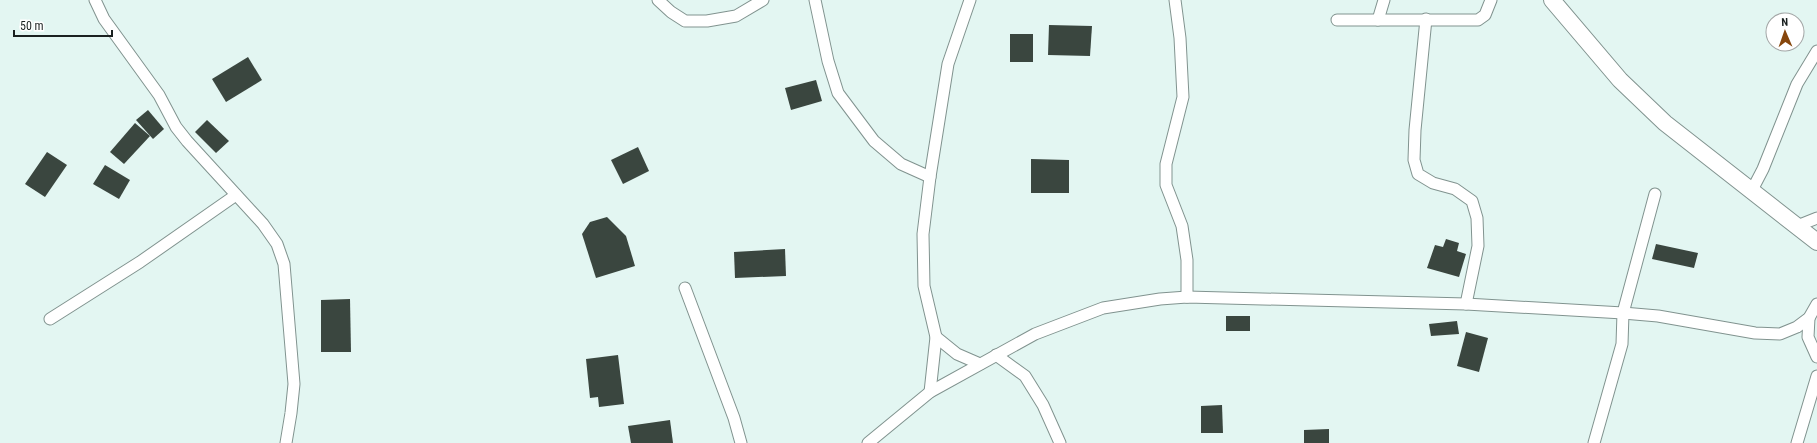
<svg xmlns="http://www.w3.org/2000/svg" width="1817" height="443" font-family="'Roboto Condensed',sans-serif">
	<rect width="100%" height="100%" fill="#e3f6f2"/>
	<g fill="#3a463f">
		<polygon points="1049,25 1092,26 1090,56 1048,55"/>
		<rect x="1010" y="34" width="23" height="28"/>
		<polygon points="248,57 262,80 226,102 212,79"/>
		<polygon points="816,80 822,101 791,110 785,88"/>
		<polygon points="148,110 164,129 153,139 136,120"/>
		<polygon points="207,120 229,141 216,153 195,132"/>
		<polygon points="135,123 150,136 124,164 110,152"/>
		<polygon points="638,147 649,171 623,184 611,160"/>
		<polygon points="47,152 67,165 45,197 25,184"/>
		<polygon points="1031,159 1069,160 1069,193 1031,193"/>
		<polygon points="105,165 130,180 119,199 93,184"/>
		<polygon points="607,217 626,236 635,266 596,278 582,234 590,222"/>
		<polygon points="1446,239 1459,243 1457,251 1466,254 1459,277 1427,268 1435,245 1443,247"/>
		<polygon points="1656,244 1698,253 1694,268 1652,259"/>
		<polygon points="785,249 786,276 735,278 734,252"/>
		<polygon points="350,299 351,352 321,352 321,300"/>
		<rect x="1226" y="316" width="24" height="15"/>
		<polygon points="1457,321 1459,334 1431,336 1429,324"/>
		<polygon points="1466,332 1488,338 1479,372 1457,366"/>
		<polygon points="618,355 624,404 599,407 598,397 590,398 586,359"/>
		<polygon points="1222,405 1223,433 1201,433 1201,406"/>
		<polygon points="670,420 673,443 631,443 628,426"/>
		<polygon points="1329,429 1329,443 1304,443 1304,430"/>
	</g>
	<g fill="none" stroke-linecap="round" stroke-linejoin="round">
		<g stroke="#81938f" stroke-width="13">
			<g id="street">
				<polyline points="95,0 104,19 159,95 176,127 187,141 263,224 277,244 284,264 294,384 291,413 286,443"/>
				<polyline points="658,0 671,12 685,21 707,21 736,16 763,0"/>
				<polyline points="815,0 828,61 838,93 874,141 901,164 930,177"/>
				<polyline points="1175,0 1180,38 1183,97 1166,164 1166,185 1182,226 1187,260 1187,297"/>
				<polyline points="1426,19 1415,130 1414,160 1418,174 1433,183 1455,189 1472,201 1477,218 1478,246 1466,304"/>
				<polyline points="1337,20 1478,20 1485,15 1491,0"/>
				<polyline points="1378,20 1384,0"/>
				<polyline points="1751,192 1763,169 1797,84 1817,51"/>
				<polyline points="1797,226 1817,218"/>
				<polyline points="685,288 734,418 741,443"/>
				<polyline points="1809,318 1808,337 1817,357"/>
				<polyline points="50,319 140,262 236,195"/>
				<polyline points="936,337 957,354 980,364"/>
				<polyline points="996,355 1025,376 1043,405 1060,443"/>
				<polyline points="930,392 936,337 924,286 923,234 930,177 948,64 970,0"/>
				<polyline points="868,443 930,392 1035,334 1103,308 1160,299 1187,297 1466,304 1623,313 1658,316 1755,333 1780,334 1797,327 1809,318 1817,304"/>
				<polyline points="1594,443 1622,344 1623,313 1655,194"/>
				<polyline points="1797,443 1817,376"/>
			</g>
		</g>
		<g stroke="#81938f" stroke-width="18">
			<polyline id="secondary" points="1552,0 1620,80 1665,123 1817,242"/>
		</g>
		<use href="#street" stroke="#fff" stroke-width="11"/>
		<use href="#secondary" stroke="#fff" stroke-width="16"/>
	</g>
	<g transform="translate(1785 32) rotate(358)"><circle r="19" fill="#ffffff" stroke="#a3a6a6"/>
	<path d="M0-3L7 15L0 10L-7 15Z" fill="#86460c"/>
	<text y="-6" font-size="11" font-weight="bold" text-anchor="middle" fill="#1a2120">N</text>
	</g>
	<path d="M14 30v6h98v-6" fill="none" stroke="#1a2120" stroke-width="2"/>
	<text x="20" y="30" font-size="12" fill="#1a2120" stroke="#ffffff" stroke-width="3" paint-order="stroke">50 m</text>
</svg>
